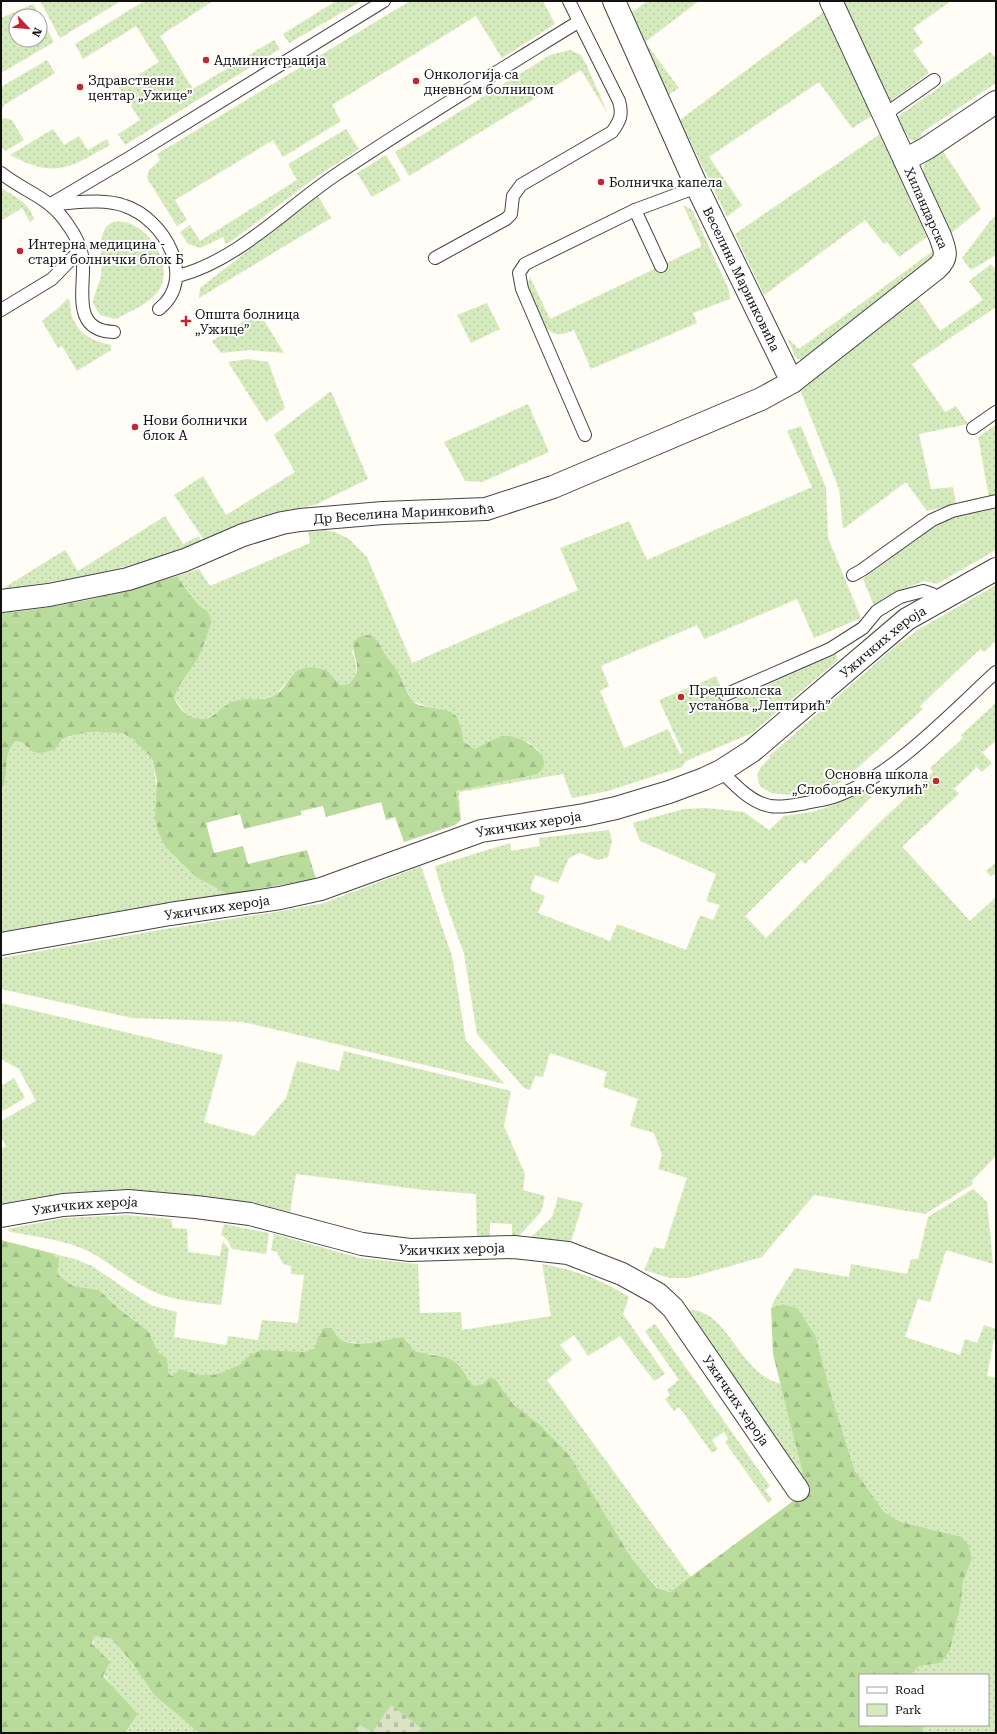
<svg xmlns="http://www.w3.org/2000/svg" width="997" height="1734" font-family="'Roboto Serif',serif">
	<defs>
		<pattern id="green-dots" width="8" height="8" patternUnits="userSpaceOnUse"><rect width="8" height="8" fill="#d5ebbd"/><path d="M2 2h.1M6 6h.1" fill="none" stroke="#b6c8a1" stroke-width="1.8" stroke-linecap="round"/></pattern>
		<pattern id="forest-firs" width="22" height="20" patternUnits="userSpaceOnUse"><rect width="22" height="20" fill="#b9dc9c"/><path d="M5 1l3.5 6h-7zM16 11l3.5 6h-7z" fill="#9ebc85"/></pattern>
		<pattern id="cemetery-stones" width="16" height="16" patternUnits="userSpaceOnUse"><rect width="16" height="16" fill="#d9e3c4"/><path d="M2 7V4a2 2 0 0 1 4 0v3zM10 15v-3a2 2 0 0 1 4 0v3z" fill="#b9c2a7"/></pattern>
	</defs>
	<rect width="100%" height="100%" fill="#fffdf5"/>
	<g fill="url(#green-dots)">
		<polygon points="40,1 121,1 60,38"/>
		<polygon points="144,1 213,1 160,36 193,89 274,40 280,49 125,145 118,134 140,120 119,87 159,62 136,26 83,59 75,44"/>
		<polygon points="336,1 362,1 289,43 283,34"/>
		<polygon points="410,1 543,1 555,24 502,58 476,16 332,105 341,121 283,157 273,140 175,200 187,220 177,226 147,178 149,170 160,160 157,154"/>
		<polygon points="647,1 699,1 645,42 679,88 668,95 631,13"/>
		<polygon points="843,1 951,1 913,28 923,43 913,50 929,73 890,102"/>
		<polygon points="33,4 40,16 16,16 16,40 40,40 40,17 54,42 1,73 1,18"/>
		<polygon points="824,12 872,116 852,128 819,82 709,157 742,205 727,217 680,120"/>
		<polygon points="570,50 581,55 586,64 608,114 581,70 409,176 395,152 550,55"/>
		<polygon points="990,52 996,58 996,83 921,133 922,140 917,142 909,139 897,117"/>
		<polygon points="47,60 55,73 3,106 1,114 1,87"/>
		<polygon points="4,118 12,120 24,140 5,151 1,147 1,119"/>
		<path d="M53,129L64,145L79,136L88,150L107,139L110,145C69,168 56,179 10,155Z"/>
		<polygon points="346,129 359,149 316,177 233,240 226,244 223,237 200,248 188,244 180,232 190,225 200,241 297,180 288,164"/>
		<polygon points="880,134 927,237 899,257 887,242 884,244 865,220 764,295 735,234"/>
		<polygon points="943,151 981,209 950,234 922,173 927,156"/>
		<polygon points="386,155 401,180 372,197 357,173"/>
		<path d="M1,188C15,196 29,203 34,219L30,222L22,208L1,221Z"/>
		<polygon points="318,196 331,218 199,298 200,288"/>
		<path d="M683,205L692,210L729,290L730,299L693,313L697,323L591,369L574,330C567,333 560,336 553,333C541,328 530,302 528,290C527,286 529,281 530,277L550,319L702,246Z"/>
		<polygon points="996,216 996,255 971,270 962,258 991,220"/>
		<path d="M113,222C144,216 176,263 159,290C151,303 129,312 116,319L100,315L93,303C94,293 99,285 101,276C104,260 94,230 113,222Z"/>
		<polygon points="933,251 933,256 930,260 802,360 796,358 787,338 799,349"/>
		<polygon points="991,264 996,270 996,307 912,364 945,412 956,406 968,424 919,434 931,489 953,487 956,504 927,511 906,482 843,529 839,489 799,387 917,297 940,331 983,300 969,281"/>
		<path d="M68,298C71,302 70,308 71,313C77,334 92,341 111,345V350L77,371L62,346L58,348L42,321L58,308Z"/>
		<polygon points="487,303 500,329 471,343 457,315"/>
		<polygon points="259,312 284,353 249,350 221,353 212,341"/>
		<polygon points="248,359 268,362 285,408 266,422 228,362"/>
		<polygon points="331,391 368,479 315,505 282,511 246,522 204,540 174,495 203,476 226,515 295,472 274,435"/>
		<polygon points="528,404 549,452 482,482 465,481 444,442"/>
		<polygon points="996,425 996,496 989,497 978,437"/>
		<path d="M801,426L826,488L828,538L861,618L814,638L797,599L704,639L697,625L601,666L609,686L600,691L624,748L668,729L680,754L683,753L659,700L716,676L728,703L836,654L838,660L752,733L686,761L682,767L608,791L572,798L563,774L459,792L461,820L456,791L535,775L538,750L528,742L499,737L475,749L464,742L459,722L429,707L412,701L398,671L387,659L379,643L373,637L367,635L360,637L352,651C357,665 359,671 349,684L340,685L331,673H294L276,695L254,701L238,700L205,719L197,720L185,713L174,698L179,686L199,657L212,622C206,608 200,607 190,595C186,589 182,583 177,576L199,569L210,586L310,543L308,531L325,530L335,532L349,539L367,557L412,663L578,590L560,548L629,521L647,560L812,487L787,431Z"/>
		<polygon points="996,506 996,550 937,584 924,581 891,594 874,606 863,579 929,529 959,515"/>
		<path d="M165,516L183,544L199,536L202,541C138,568 71,580 2,589L65,550L78,571Z"/>
		<path d="M996,585V640L984,652L980,649L920,706L923,709L843,781L821,791L791,795L771,793L760,786C754,773 760,767 770,758L769,756L897,645L921,628Z"/>
		<polygon points="996,703 996,741 983,752 979,749 992,763 982,772 973,764 976,768 955,788 951,785 959,794 935,816 932,812 935,816 925,826 921,822 924,826 902,847 899,843 970,921 996,897 996,1156 972,1181 973,1184 925,1214 814,1195 762,1257 688,1278 670,1278 644,1270 654,1247 664,1249 687,1178 658,1169 662,1155 654,1133 630,1126 638,1099 603,1087 607,1072 550,1053 543,1077 535,1076 530,1090 524,1088 477,1034 464,954 443,895 435,866 510,843 511,851 540,846 539,838 609,830 612,841 608,857 598,860 580,853 569,858 558,883 535,875 530,890 545,896 538,913 610,941 617,924 686,950 700,915 713,920 720,905 706,901 716,874 640,841 633,823 684,809 706,808 744,812 769,830 784,816 812,812 828,807 871,787 879,786 878,790 805,864 801,860 745,916 766,938 880,822 933,772 930,768 963,738 961,735"/>
		<path d="M89,732L122,733L133,739L152,758L166,848L196,877L227,894L1,932V790C12,772 0,756 16,741L23,743L33,752L55,749C64,736 74,735 89,732Z"/>
		<polygon points="996,862 996,872 991,877 986,871"/>
		<polygon points="421,866 452,956 466,1041 505,1084 243,1022 132,1018 1,989 1,958 171,928 276,912 324,903"/>
		<polygon points="1,1003 223,1055 204,1122 254,1136 286,1098 297,1061 339,1071 344,1051 511,1091 504,1126 525,1174 523,1190 545,1196 541,1212 518,1237 512,1236 512,1224 490,1223 490,1236 477,1237 476,1194 425,1190 296,1174 290,1212 251,1202 126,1189 62,1193 1,1204 1,1149 6,1146 1,1137 1,1121 36,1101 19,1069 1,1059"/>
		<polygon points="14,1078 25,1098 1,1112 1,1086"/>
		<polygon points="973,1189 987,1202 993,1264 946,1250 930,1302 918,1299 905,1337 960,1355 965,1339 977,1343 984,1325 996,1329 996,1339 994,1339 987,1376 996,1378 996,1733 923,1733 924,1725 988,1725 988,1675 911,1675 919,1666 941,1663 961,1602 963,1581 972,1559 962,1537 901,1522 884,1512 855,1471 832,1398 816,1337 783,1304 771,1308 776,1297 795,1268 849,1277 851,1264 907,1274 911,1259 918,1259 928,1217"/>
		<polygon points="558,1197 583,1203 571,1241 530,1238 552,1217"/>
		<path d="M127,1215L171,1219L173,1228L187,1229L188,1252L220,1256L223,1241L229,1249L221,1305C198,1302 172,1301 150,1290C128,1279 110,1262 88,1251C65,1240 37,1237 11,1232L7,1229L64,1218Z"/>
		<polygon points="224,1224 269,1233 266,1254 232,1249 226,1238 221,1235"/>
		<path d="M274,1234L360,1258L418,1264L420,1313L461,1312L462,1330L551,1316L542,1264C572,1269 603,1280 629,1297L623,1314L665,1374L654,1381L620,1336L588,1356L574,1335L560,1345L572,1360L547,1380L691,1577L670,1592L658,1588L630,1556L570,1456L540,1425L513,1404L496,1380L486,1381L483,1385L474,1386L468,1382L462,1369L434,1354H420L412,1350L406,1339C390,1338 351,1349 339,1338C336,1335 334,1331 332,1328L317,1339L315,1348L304,1352L250,1355L239,1365L214,1375H200L180,1369L172,1376L169,1374L167,1358L158,1352L141,1326L118,1308L99,1290L73,1286L57,1274L58,1268L51,1253L75,1259L92,1266L141,1299L153,1306L177,1312L174,1337L226,1345L228,1336L258,1340L262,1320L298,1323L304,1275L291,1274V1266L283,1264L277,1252L271,1250Z"/>
		<path d="M688,1310C729,1308 738,1375 782,1384L806,1486Z"/>
		<polygon points="655,1324 770,1486 765,1490 772,1500 768,1503 725,1442 728,1439 724,1432 712,1440 718,1449 712,1453 679,1407 674,1411 665,1399 670,1395 667,1390 679,1380 645,1331"/>
		<path d="M94,1636L112,1639L133,1664L154,1695L199,1733H125L138,1714C120,1695 88,1666 94,1636Z"/>
	</g>
	<g fill="url(#forest-firs)">
		<path d="M177,576L190,595L201,607L207,611L212,622L199,657L179,686L174,698C178,706 182,712 190,716C212,728 219,703 239,700C252,698 262,702 275,695C291,687 288,664 316,668C321,669 326,670 330,673C334,676 336,681 340,685L349,684C353,679 357,674 357,668C358,657 345,642 362,636C377,631 380,648 387,657C390,663 395,666 398,672C403,680 406,691 411,699C418,711 446,705 456,716C461,723 462,735 464,742L475,749C485,744 496,736 507,736C524,736 561,761 535,775L456,791L461,820L455,825L404,842L395,817L386,820L381,802L326,817L323,806L301,811V815L244,829L240,814L206,823L214,853L243,846L248,864L307,850L316,879L227,894L196,877L166,848L158,831L155,818L157,781L152,758L133,739L122,733L89,732L70,736L62,740L55,749L43,753L33,752L23,743L16,741C0,756 12,772 1,790V613C61,608 120,594 177,576Z"/>
		<path d="M1,1240L51,1253L59,1260L57,1274L73,1286L99,1290L118,1308L141,1326L149,1333L158,1352L167,1358L169,1374L172,1376L180,1369L200,1375H214L239,1365L250,1355L261,1350L304,1352L315,1348L317,1339L324,1328H332C334,1331 336,1335 339,1338C352,1350 387,1339 403,1337L411,1346L412,1350C426,1356 444,1353 457,1364C465,1370 466,1380 474,1386L483,1384L490,1377L496,1380L513,1404L540,1425L570,1456L630,1556L657,1588L670,1592L800,1496L806,1486L773,1354L771,1308L783,1304L798,1309L816,1337L832,1398L855,1471L884,1512L901,1522L962,1537L969,1546L972,1559L963,1581L961,1602L950,1650L941,1663L919,1666L911,1675H860V1725H924L923,1733H419L421,1728L371,1732L360,1725L354,1733H199L154,1695L133,1664L112,1639L94,1636L92,1644L110,1662L103,1676L138,1714L125,1733H1Z"/>
	</g>
	<polygon fill="url(#cemetery-stones)" points="391,1705 421,1728 419,1733 354,1733 360,1725 372,1732"/>
	<g fill="none" stroke-linecap="round" stroke-linejoin="round">
		<g stroke="#444" stroke-width="14">
			<g id="service">
				<polyline points="884,115 934,80"/>
				<path d="M1,173C26,193 49,196 68,225C76,236 83,251 83,265C84,291 72,331 114,332"/>
				<polyline points="51,204 129,158 384,1"/>
				<path d="M52,204C75,203 103,198 125,206C164,219 198,278 159,309"/>
				<polyline points="635,210 661,266"/>
				<path d="M435,258L506,219L511,214L513,196L521,185L612,132C620,121 623,115 619,101L569,1"/>
				<path d="M178,276C239,260 286,208 337,174C416,121 497,72 578,22"/>
				<polyline points="1,310 52,279 80,250"/>
				<polyline points="973,428 996,412"/>
				<polyline points="585,435 522,289 519,273 525,264 635,210 697,187"/>
				<polyline points="853,575 862,570 932,520 952,511 996,501"/>
				<polyline points="725,695 830,649 863,628 877,611 900,597 923,591 932,594 939,601"/>
				<path d="M721,771C735,785 750,802 770,806C782,808 794,805 806,803C815,801 824,800 833,797C890,779 951,713 996,672"/>
			</g>
		</g>
		<g stroke="#444" stroke-width="24">
			<g id="minor">
				<path id="s1" d="M614,1L697,187L792,382"/>
				<polyline points="905,160 927,148 996,102"/>
				<path id="s2" d="M1,601L49,595L128,579L185,560L243,535L282,523L300,520L383,513L486,509L553,487L761,399L792,382L937,268C949,257 945,250 940,236L831,1"/>
				<path id="s3" d="M1,944L170,914L280,898L321,889L481,831L584,815L616,808L669,792L704,779L721,771L752,751L907,619L996,569"/>
				<path id="s4" d="M1,1216L63,1205L128,1201L196,1207L250,1214L362,1244L410,1250L514,1247L568,1253L622,1274L658,1294L673,1308L798,1490"/>
			</g>
		</g>
		<use href="#service" stroke="#fff" stroke-width="12"/>
		<use href="#minor" stroke="#fff" stroke-width="22"/>
	</g>
	<g fill="#c4262e" stroke="#fff" stroke-width="1.5">
		<circle cx="206" cy="60" r="4"/>
		<circle cx="416" cy="81" r="4"/>
		<circle cx="80" cy="87" r="4"/>
		<circle cx="601" cy="182" r="4"/>
		<circle cx="20" cy="251" r="4"/>
		<path d="M184 315h4v4h4v4h-4v4h-4v-4h-4v-4h4z"/>
		<circle cx="135" cy="427" r="4"/>
		<circle cx="681" cy="697" r="4"/>
		<circle cx="936" cy="781" r="4"/>
	</g>
	<g text-anchor="middle" dominant-baseline="central" stroke-width="4" stroke-linejoin="round" paint-order="stroke">
		<g font-size="13" fill="#111" stroke="#fff" text-anchor="start">
			<text x="214" y="60">Администрација</text>
			<text x="424" y="74">Онкологија са<tspan x="424" dy="15">дневном болницом</tspan></text>
			<text x="88" y="80">Здравствени<tspan x="88" dy="15">центар „Ужице”</tspan></text>
			<text x="609" y="182">Болничка капела</text>
			<text x="28" y="244">Интерна медицина -<tspan x="28" dy="15">стари болнички блок Б</tspan></text>
			<text x="195" y="314">Општа болница<tspan x="195" dy="15">„Ужице”</tspan></text>
			<text x="143" y="420">Нови болнички<tspan x="143" dy="15">блок А</tspan></text>
			<text x="689" y="690">Предшколска<tspan x="689" dy="15">установа „Лептирић”</tspan></text>
			<text x="928" y="774" text-anchor="end">Основна школа<tspan x="928" dy="15">„Слободан Секулић”</tspan></text>
		</g>
		<g font-size="13" fill="#111" stroke="#fff">
			<text transform="translate(926 208) rotate(66)">Хиландарска</text>
			<text stroke="none"><textPath href="#s1" startOffset="306">Веселина Маринковића</textPath></text>
			<text stroke="none"><textPath href="#s2" startOffset="415">Др Веселина Маринковића</textPath></text>
			<text stroke="none"><textPath href="#s3" startOffset="951">Ужичких хероја</textPath></text>
			<text stroke="none"><textPath href="#s3" startOffset="543">Ужичких хероја</textPath></text>
			<text stroke="none"><textPath href="#s3" startOffset="219">Ужичких хероја</textPath></text>
			<text stroke="none"><textPath href="#s4" startOffset="85">Ужичких хероја</textPath></text>
			<text stroke="none"><textPath href="#s4" startOffset="457">Ужичких хероја</textPath></text>
			<text stroke="none"><textPath href="#s4" startOffset="805">Ужичких хероја</textPath></text>
		</g>
	</g>
	<rect width="997" height="1734" fill="none" stroke="#111111" stroke-width="4"/>
	<rect x="859" y="1674" width="130" height="52" fill="#ffffff" stroke="#a0a0a0"/>
	<rect x="867" y="1687" width="20" height="6" fill="#ffffff" stroke="#a0a0a0"/>
	<text x="895" y="1694" font-size="12" fill="#111111">Road</text>
	<rect x="867" y="1704" width="20" height="12" fill="#d5ebbd" stroke="#a0a0a0"/>
	<text x="895" y="1714" font-size="12" fill="#111111">Park</text>
	<g transform="translate(28 28) rotate(116)"><circle r="19" fill="#ffffff" stroke="#a0a0a0"/>
	<path d="M0-3L7 15L0 10L-7 15Z" fill="#c4262e"/>
	<text y="-6" font-size="11" font-weight="bold" text-anchor="middle" fill="#111111">N</text>
	</g>
</svg>
